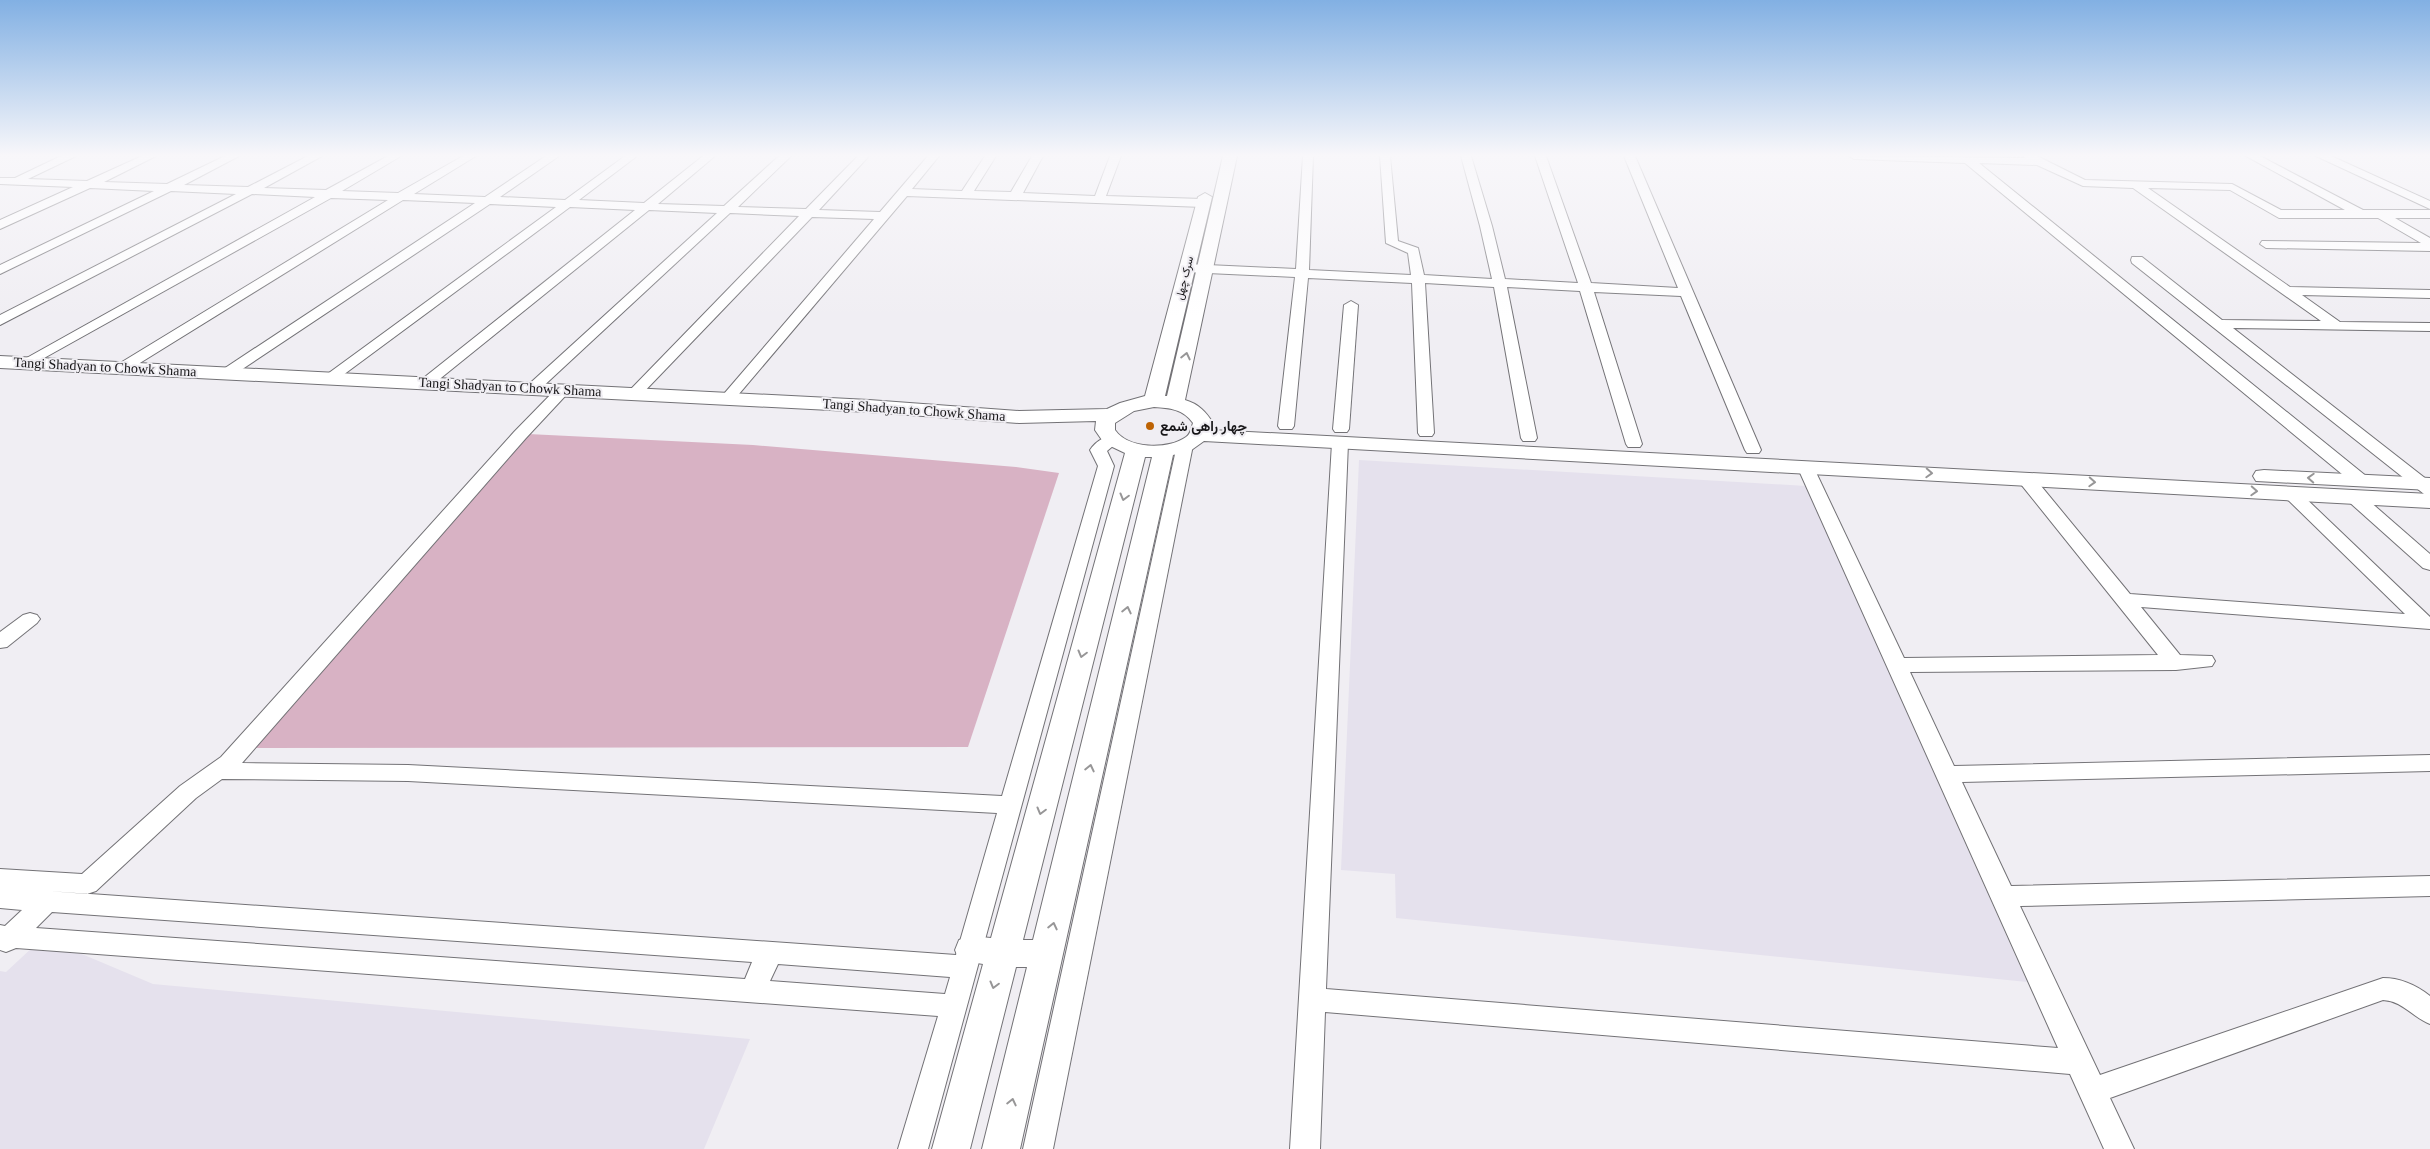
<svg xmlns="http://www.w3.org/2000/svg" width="2430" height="1149" font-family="'Times New Roman',Vazirmatn,serif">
	<rect width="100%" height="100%" fill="#f0eef3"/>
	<g fill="#e5e1ed">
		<polygon points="1359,460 1806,486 2027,982 1396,918 1395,874 1341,870"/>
		<polygon points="34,946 70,949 153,984 750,1039 704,1149 0,1149 0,971 6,972"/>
	</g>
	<polygon fill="#d8b2c4" points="528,434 753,445 1016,467 1059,473 968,747 255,748"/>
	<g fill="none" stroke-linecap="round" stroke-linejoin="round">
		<g stroke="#737276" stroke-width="2">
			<g id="minor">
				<polygon points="61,156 76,156 28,179 87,181 142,156 156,156 104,182 167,184 225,156 239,156 184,185 248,187 308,156 322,156 264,188 326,190 388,156 401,156 342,191 398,193 463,156 476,156 414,194 485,197 546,156 559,156 500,197 565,200 625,156 637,156 579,200 644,203 703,156 715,156 658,204 724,206 779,156 791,156 738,207 806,209 858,156 869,156 819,210 880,212 928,156 939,156 912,189 962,191 985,156 996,156 974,191 1011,192 1032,156 1043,156 1023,193 1095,196 1110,156 1121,156 1106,196 1203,199 1209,203 1203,207 907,196 733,401 723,401 720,398 723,395 874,219 812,217 639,397 634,399 626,394 629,391 799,216 730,213 537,392 532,394 524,389 527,386 717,213 649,210 431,386 421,386 418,383 421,380 635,210 570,207 335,381 325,381 322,378 556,207 490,204 232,376 222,376 220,373 222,370 475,203 403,200 127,371 117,371 115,368 117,365 388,200 331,198 28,367 23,366 21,363 23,360 315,197 252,194 0,325 0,315 236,194 171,191 0,274 0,265 154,191 90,188 0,229 0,220 73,187 0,184 0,178 15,178"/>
				<polygon points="1303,156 1313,156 1309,270 1411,275 1408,253 1386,243 1380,156 1390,156 1398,241 1418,248 1424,275 1492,279 1480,226 1461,156 1471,156 1492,226 1505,279 1578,283 1535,156 1546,156 1591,283 1678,288 1624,156 1635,156 1761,450 1759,453 1747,453 1745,450 1681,296 1594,292 1642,444 1640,447 1628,447 1626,444 1580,291 1507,287 1537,438 1535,441 1523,441 1521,438 1494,287 1425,283 1434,433 1432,436 1420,436 1418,433 1412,283 1308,278 1294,426 1292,429 1280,429 1278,426 1295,277 1186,272 1180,268 1186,264 1296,269"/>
				<polygon points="1849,156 2025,158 2024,156 2037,156 2085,180 2232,184 2281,210 2345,210 2246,156 2260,156 2363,210 2430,210 2430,218 2395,218 2430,238 2430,251 2266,248 2260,244 2262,241 2421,243 2378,218 2279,218 2230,190 2148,188 2290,287 2430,290 2430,298 2302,295 2340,322 2430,323 2430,331 2233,328 2430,482 2430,495 2424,494 2132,263 2131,260 2132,257 2142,257 2222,320 2321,321 2133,188 2083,186 2037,165 1979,163 2366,476 2368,480 2366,484 2354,484 1965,163 1854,159"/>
				<polygon points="2316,156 2331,156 2430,201 2430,209"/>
				<polygon points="1351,301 1358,305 1349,429 1347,432 1335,432 1333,429 1344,305"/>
				<path d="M563,385L571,390L568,393L526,438L242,763L408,765L1002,796L1098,466L1090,450C1096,441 1107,434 1118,437L1120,440L1107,451L1114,466L928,1149H898L938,1016L16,948L6,952L0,950V925L5,926L22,910L0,908V869L82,874L180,786L221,757L514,432L558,387ZM222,779L408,781L997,813L956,955L48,891L87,894L96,891L196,798ZM52,912L752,962L745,979L36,928ZM778,964L950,977L945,994L770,981Z"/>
				<path d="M1340,438L1346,440L1348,443L1326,989L2058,1048L1797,466L1799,462H1811L1813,466L1904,658L2158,655L2020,483L2018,479L2020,475H2032L2130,594L2405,614L2282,494L2285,490H2297L2430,617V629L2141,607L2180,655L2212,656L2215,661L2212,666L2176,670L1910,672L1954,766L2430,755V771L1962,782L2011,886L2430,876V896L2020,906L2100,1075L2383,978C2401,978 2416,985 2430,996V1024C2412,1017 2403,1001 2383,1000L2110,1098L2134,1149H2104L2070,1074L1325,1012L1320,1149H1290L1332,443L1334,440Z"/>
				<polygon points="1185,440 1191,442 1193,445 1053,1149 1023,1149 1177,445 1179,442"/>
				<polygon points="2354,492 2360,493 2430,554 2430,570 2423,568 2348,501 2345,497 2348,493"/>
				<polygon points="30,613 37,615 40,619 37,623 7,647 0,648 0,632 23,615"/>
			</g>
		</g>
		<g stroke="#737276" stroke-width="2">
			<g id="major">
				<path d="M1223,156H1237L1185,400C1199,404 1206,412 1213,423L1211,430L2430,494V508L1204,441L1190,451L1173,455L1020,1149H982L1027,967H1016L970,1149H932L983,964L959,960L955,950L959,940L971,936L991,938L1125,453L1104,443L1095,430L1096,421L1019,423L869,412L0,368V356L869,400L1019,411L1107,409L1120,403L1145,396L1198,197L1205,193L1212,197L1165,396H1167ZM1154,407C1170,408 1183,409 1193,423C1191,428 1191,434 1186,437C1168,450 1128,449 1115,430V423L1134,411ZM1145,457H1152L1033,940H1023Z"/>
				<polygon points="2264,470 2430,478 2430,490 2256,481 2253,476 2256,471"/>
			</g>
		</g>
		<use href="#minor" fill="#fff" fill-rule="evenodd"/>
		<use href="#major" fill="#fff" fill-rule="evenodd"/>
	</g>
	<defs><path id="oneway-chevron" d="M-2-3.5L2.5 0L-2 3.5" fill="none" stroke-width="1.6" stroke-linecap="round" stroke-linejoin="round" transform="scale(1.25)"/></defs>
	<g stroke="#979697">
		<use href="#oneway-chevron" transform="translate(1186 356) rotate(-77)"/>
		<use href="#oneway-chevron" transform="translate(1929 473) rotate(3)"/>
		<use href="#oneway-chevron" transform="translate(2311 478) rotate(-177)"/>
		<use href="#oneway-chevron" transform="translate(2092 482) rotate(3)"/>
		<use href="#oneway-chevron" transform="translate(2254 491) rotate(3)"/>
		<use href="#oneway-chevron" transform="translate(1124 497) rotate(105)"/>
		<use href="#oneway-chevron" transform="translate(1127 610) rotate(-77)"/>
		<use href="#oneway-chevron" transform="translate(1082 654) rotate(105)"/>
		<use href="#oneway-chevron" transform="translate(1090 768) rotate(-77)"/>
		<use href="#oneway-chevron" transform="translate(1041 811) rotate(105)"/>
		<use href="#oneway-chevron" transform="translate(1053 926) rotate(-77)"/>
		<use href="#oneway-chevron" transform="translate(994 985) rotate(105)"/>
		<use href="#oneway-chevron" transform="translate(1012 1102) rotate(-77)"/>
	</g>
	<linearGradient id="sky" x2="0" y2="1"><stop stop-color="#82b0e3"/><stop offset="0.49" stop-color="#f8f7fa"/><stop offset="1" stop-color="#f8f7fa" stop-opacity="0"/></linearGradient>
	<rect width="2430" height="317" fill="url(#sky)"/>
	<circle fill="#bd6304" stroke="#f0eef3" stroke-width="2" cx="1150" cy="426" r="5"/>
	<g text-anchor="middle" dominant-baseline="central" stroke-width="4" stroke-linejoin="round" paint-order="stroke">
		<g font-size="11" fill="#171618" stroke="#f0eef3">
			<text transform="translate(1184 278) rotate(-76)">سرک چهل</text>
		</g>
		<g font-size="14" fill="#171618" stroke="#f0eef3">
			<text transform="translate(105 367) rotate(3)">Tangi Shadyan to Chowk Shama</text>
			<text transform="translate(510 387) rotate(3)">Tangi Shadyan to Chowk Shama</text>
			<text transform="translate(914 410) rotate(4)">Tangi Shadyan to Chowk Shama</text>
		</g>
		<g font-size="14" font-weight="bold" fill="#171618" stroke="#f0eef3" text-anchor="start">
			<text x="1160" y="426">چهار راهی شمع</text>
		</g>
	</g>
</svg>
